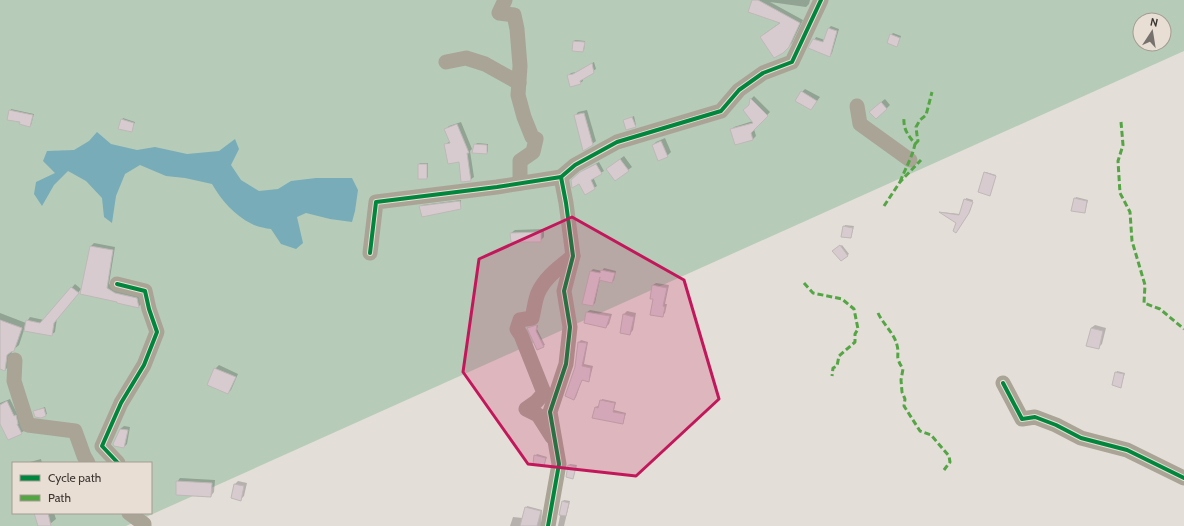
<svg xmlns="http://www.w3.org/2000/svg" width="1184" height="526" font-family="Cabin,sans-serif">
	<rect width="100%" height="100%" fill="#e4ded8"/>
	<path fill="#b6ccb8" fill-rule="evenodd" d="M0,0H1184V51L126,526H0ZM1140,20H1164V44H1140ZM13,463H151V513H13Z"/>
	<path fill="#78acb9" d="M97,132L111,144L137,150L155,147L187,154L219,151L235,139L239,149L231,165L241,180L259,191L278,189L291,181L316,178H352L358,190L355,211L352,222L330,219L306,213L297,217L303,243L296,249L281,244L271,229C265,228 258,227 252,224C234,215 222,201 212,184L185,178L166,176L140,165L125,174L116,196L112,223L104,217L102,198L86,181L68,171L54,185L42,206L34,194L36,182L55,173L43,161L47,151L74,150L89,141Z"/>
	<g fill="#0003">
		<polygon points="754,0 810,0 809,4 806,7 770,2 803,20 792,43 782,52 764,34 781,22"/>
		<polygon points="831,26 839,29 832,53 830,56 810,48 816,37 825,40 828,29"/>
		<polygon points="893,33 901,36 898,44 891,35"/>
		<polygon points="575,40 585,41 584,50 583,51 574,41"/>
		<polygon points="594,62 596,69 582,78 583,81 580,83 568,76 571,73 576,72"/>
		<polygon points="805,89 820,97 811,109 802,92"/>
		<polygon points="754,96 770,112 754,129 756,136 753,139 735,144 731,130 734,127 753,121 750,105 751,99"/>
		<polygon points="885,99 890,105 886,109 874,108"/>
		<polygon points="11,109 34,114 31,125 30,126 21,121 8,119"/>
		<polygon points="587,110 596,141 592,144 575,116 578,112"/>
		<polygon points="634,116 636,125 635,126 624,121"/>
		<polygon points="123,118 135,122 131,131 122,120"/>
		<polygon points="461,122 472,149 470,151 474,177 470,180 460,161 445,145 450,141 445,130 449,126"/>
		<polygon points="665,138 671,152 667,156 653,145 656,142"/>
		<polygon points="477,143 488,144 488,151 487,153 475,145"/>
		<polygon points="624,156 632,167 628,170 607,169"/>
		<polygon points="599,162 604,171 593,177 597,186 585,194 584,170"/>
		<polygon points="420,163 428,163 428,177 427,178 419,164"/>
		<polygon points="986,172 996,175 990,195 985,173"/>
		<polygon points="1076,197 1088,200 1085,212 1075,199"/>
		<polygon points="966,198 973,200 970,211 957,230 957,222 941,212 960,214"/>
		<polygon points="461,200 461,207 460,208 421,206 422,205"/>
		<polygon points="845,225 854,226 851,237 844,227"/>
		<polygon points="544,229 544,237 540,241 511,233 515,230"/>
		<polygon points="94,243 115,247 109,284 118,290 140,295 142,303 139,306 81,293 91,246"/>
		<polygon points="842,245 849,254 841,260 834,251"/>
		<polygon points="604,268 616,271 614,280 612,282 600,279 595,303 593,305 591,271 593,269 602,271"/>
		<polygon points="656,283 669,285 665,304 667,304 665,313 662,316 655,299 653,285"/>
		<polygon points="75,284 81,289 57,318 55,332 51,335 24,330 19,345 12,351 10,365 5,370 0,368 0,313 26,323 30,317 44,320"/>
		<polygon points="590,310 612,314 609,324 606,327 587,312"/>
		<polygon points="627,311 636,313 633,330 630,334 623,315"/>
		<polygon points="538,325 537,329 545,345 543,346 528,328"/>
		<polygon points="1095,325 1106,328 1102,344 1098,348 1091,328"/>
		<polygon points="581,340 588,342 584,364 593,366 590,378 588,380 582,379 576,397 574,399 576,367 579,342"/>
		<polygon points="219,365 238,374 231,390 228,393 215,369"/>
		<polygon points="1117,371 1125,373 1121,386 1113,384"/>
		<polygon points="10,399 25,430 21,433 0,421 0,403"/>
		<polygon points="602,399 616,402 614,410 626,413 623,423 595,408 597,406 600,407"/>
		<polygon points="45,407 47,414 45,415 34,411"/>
		<polygon points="124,426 130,427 127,444 124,447 120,429"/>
		<polygon points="537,454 547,457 543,465 535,456"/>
		<polygon points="41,459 42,463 28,463 30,462"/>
		<polygon points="570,464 577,465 573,478 569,465"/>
		<polygon points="180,478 215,480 214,492 211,496 177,482"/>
		<polygon points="238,481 247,483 244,496 241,499 235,484"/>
		<polygon points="564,500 570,501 564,526 558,526 563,501"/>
		<polygon points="527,506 542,510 541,526 510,526 513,517 523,518"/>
		<polygon points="35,513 54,513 56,519 50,524 39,526"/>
	</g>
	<g fill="#d7cbcf" stroke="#beb8b7">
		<polygon points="752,0 758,0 800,23 789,47 783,53 774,58 760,37 780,23 748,12"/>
		<polygon points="828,28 837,31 830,57 808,48 813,39 823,42"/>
		<polygon points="890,34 900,38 897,47 887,43"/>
		<polygon points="573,41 585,42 583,52 572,51"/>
		<polygon points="592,63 594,73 580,81 581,84 570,87 567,75 573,74"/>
		<polygon points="801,91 817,101 811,110 795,101"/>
		<polygon points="750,98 768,116 751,133 753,140 735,145 730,129 753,123 743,110 749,105"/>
		<polygon points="881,102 887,109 876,119 869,112"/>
		<polygon points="9,110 33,115 30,127 19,124 20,122 7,120"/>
		<polygon points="584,113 593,145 583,151 574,115"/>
		<polygon points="632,117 636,127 626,130 623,120"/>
		<polygon points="121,119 134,123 132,132 118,129"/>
		<polygon points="457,124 469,153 467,153 471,181 461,182 459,162 448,164 444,144 450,143 444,129"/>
		<polygon points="661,141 668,157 658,161 652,145"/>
		<polygon points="474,144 487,145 487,154 472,153"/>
		<polygon points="620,159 629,171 615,181 606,169"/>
		<rect x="418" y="164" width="9" height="15"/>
		<polygon points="596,164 602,174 591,180 595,189 585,195 579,184 572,188 571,180 580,172"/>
		<polygon points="984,172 996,176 990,196 978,192"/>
		<polygon points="1074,198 1087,201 1085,213 1071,211"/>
		<polygon points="964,199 973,202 969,213 956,233 953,231 956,223 939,212 959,215"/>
		<polygon points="460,201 461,209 422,217 419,206"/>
		<polygon points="843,226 853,228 851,238 841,237"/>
		<polygon points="541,232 541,242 511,242 510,233"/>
		<polygon points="840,245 848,256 841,261 832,251"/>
		<polygon points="90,246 113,250 107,288 115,293 137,298 139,308 117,303 117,302 80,294"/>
		<polygon points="601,270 615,273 612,283 599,280 600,277 593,306 582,304 590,271 600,273"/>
		<polygon points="652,285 667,288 663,306 665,307 663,317 650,315 653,299 650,299"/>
		<polygon points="71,287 79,293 54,323 52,336 24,331 26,320 40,323"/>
		<polygon points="586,312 610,316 606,328 584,323"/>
		<polygon points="623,314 634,317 630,335 620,333"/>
		<polygon points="0,320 22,328 14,351 11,352 7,355 5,371 0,369"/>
		<polygon points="537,325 536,331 544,347 537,350 527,328"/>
		<polygon points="1091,328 1103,331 1099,349 1086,346"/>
		<polygon points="578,342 587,343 582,366 591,368 589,382 582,380 574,400 565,396 575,367"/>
		<polygon points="214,368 236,377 228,394 207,385"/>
		<polygon points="1115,372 1124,374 1121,388 1112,385"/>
		<polygon points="600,400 615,403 613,412 625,414 623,424 592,418 595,407 598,408"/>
		<polygon points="7,401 14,416 16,415 18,424 17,424 22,434 8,440 0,424 0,405"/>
		<polygon points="44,408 46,416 41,418 35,417 33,411"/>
		<polygon points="120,429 128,430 124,448 114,446 113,444"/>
		<polygon points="534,455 546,458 544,466 533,464"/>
		<polygon points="568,465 576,467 573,479 566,477"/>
		<polygon points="176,481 212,483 211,497 176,495"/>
		<polygon points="234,484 244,486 241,501 231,498"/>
		<polygon points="562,501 569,503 566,516 559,515"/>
		<polygon points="525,507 541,511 537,526 520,526"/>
		<polygon points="34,513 48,513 51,526 38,526"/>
	</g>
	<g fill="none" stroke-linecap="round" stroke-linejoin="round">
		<g stroke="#aaa496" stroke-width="15">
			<polyline points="505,0 499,13 514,15 517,29 520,66 518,95 524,117 532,137 536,139 533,152 520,161 520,183"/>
			<polyline points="446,62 466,58 485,64 519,83"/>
			<polyline points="857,106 860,124 910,160"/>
			<polyline points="370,253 376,202 497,187 561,177"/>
			<polyline points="117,284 145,291 149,309 157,332 144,365 121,403 102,446 118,463"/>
			<polyline points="15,360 14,381 28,425 75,431 84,456 88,463"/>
			<polyline points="1003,383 1022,419 1035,417 1056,425 1081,438 1127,450 1184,478"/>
			<path d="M552,437L538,415L526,409L536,402L544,393L521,335L517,329L520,320L532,318C534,310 535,300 538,293C545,277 560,267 573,256"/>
			<polyline points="129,513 144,524 144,526"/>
			<polyline points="548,526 559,464 550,412 566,364 570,327 564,291 573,256 566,203 561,177 575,165 617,142 721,111 739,90 763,73 792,62 821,0"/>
		</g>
		<g stroke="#54a544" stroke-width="3" stroke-dasharray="6 3" stroke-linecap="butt">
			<polyline points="1121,122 1123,145 1118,161 1120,193 1130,212 1132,241 1145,285 1144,303 1160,309 1184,329"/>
			<polyline points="915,144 918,141 917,135 916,127 920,120 926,115 932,92"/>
			<path d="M900,182C905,169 912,158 915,144C909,136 903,130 904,118"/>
			<polyline points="884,206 900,182 921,160"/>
			<polyline points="804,283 813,293 842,299 854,309 858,329 855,334 855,342 839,356 837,366 833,368 832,376"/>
			<path d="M878,313C883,324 894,333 897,345C900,357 894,355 903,369L901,380L902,392L905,399L904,406L920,431L931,435L949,456L950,462L944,470"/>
		</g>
		<g stroke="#e9ded3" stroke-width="6">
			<g id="cycleway">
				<polyline points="370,253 376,202 497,187 561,177"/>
				<polyline points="117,284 145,291 149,309 157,332 144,365 121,403 102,446 118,463"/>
				<polyline points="1003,383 1022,419 1035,417 1056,425 1081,438 1127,450 1184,478"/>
				<polyline points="548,526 559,464 550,412 566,364 570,327 564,291 573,256 566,203 561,177 575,165 617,142 721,111 739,90 763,73 792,62 821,0"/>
			</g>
		</g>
		<use href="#cycleway" stroke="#00873e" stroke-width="4"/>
	</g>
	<path fill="#c2185b" fill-opacity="0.2" stroke="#c2185b" stroke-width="3" stroke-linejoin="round" d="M572,217L684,280L719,399L636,476L528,464L463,372L479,259Z"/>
	<rect x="12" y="462" width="140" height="52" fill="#e9ded3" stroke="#a39b93"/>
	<rect x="20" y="475" width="20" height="6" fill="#00873e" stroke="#a39b93"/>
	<text x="48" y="482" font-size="12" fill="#3b3632">Cycle path</text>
	<rect x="20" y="495" width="20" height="6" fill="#54a544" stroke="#a39b93"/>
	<text x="48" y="502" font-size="12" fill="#3b3632">Path</text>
	<g transform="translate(1152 32) rotate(12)"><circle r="19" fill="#e9ded3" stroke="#a39b93"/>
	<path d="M0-3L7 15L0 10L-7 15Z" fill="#76716c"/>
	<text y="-6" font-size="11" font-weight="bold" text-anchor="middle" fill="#3b3632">N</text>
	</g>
</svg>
